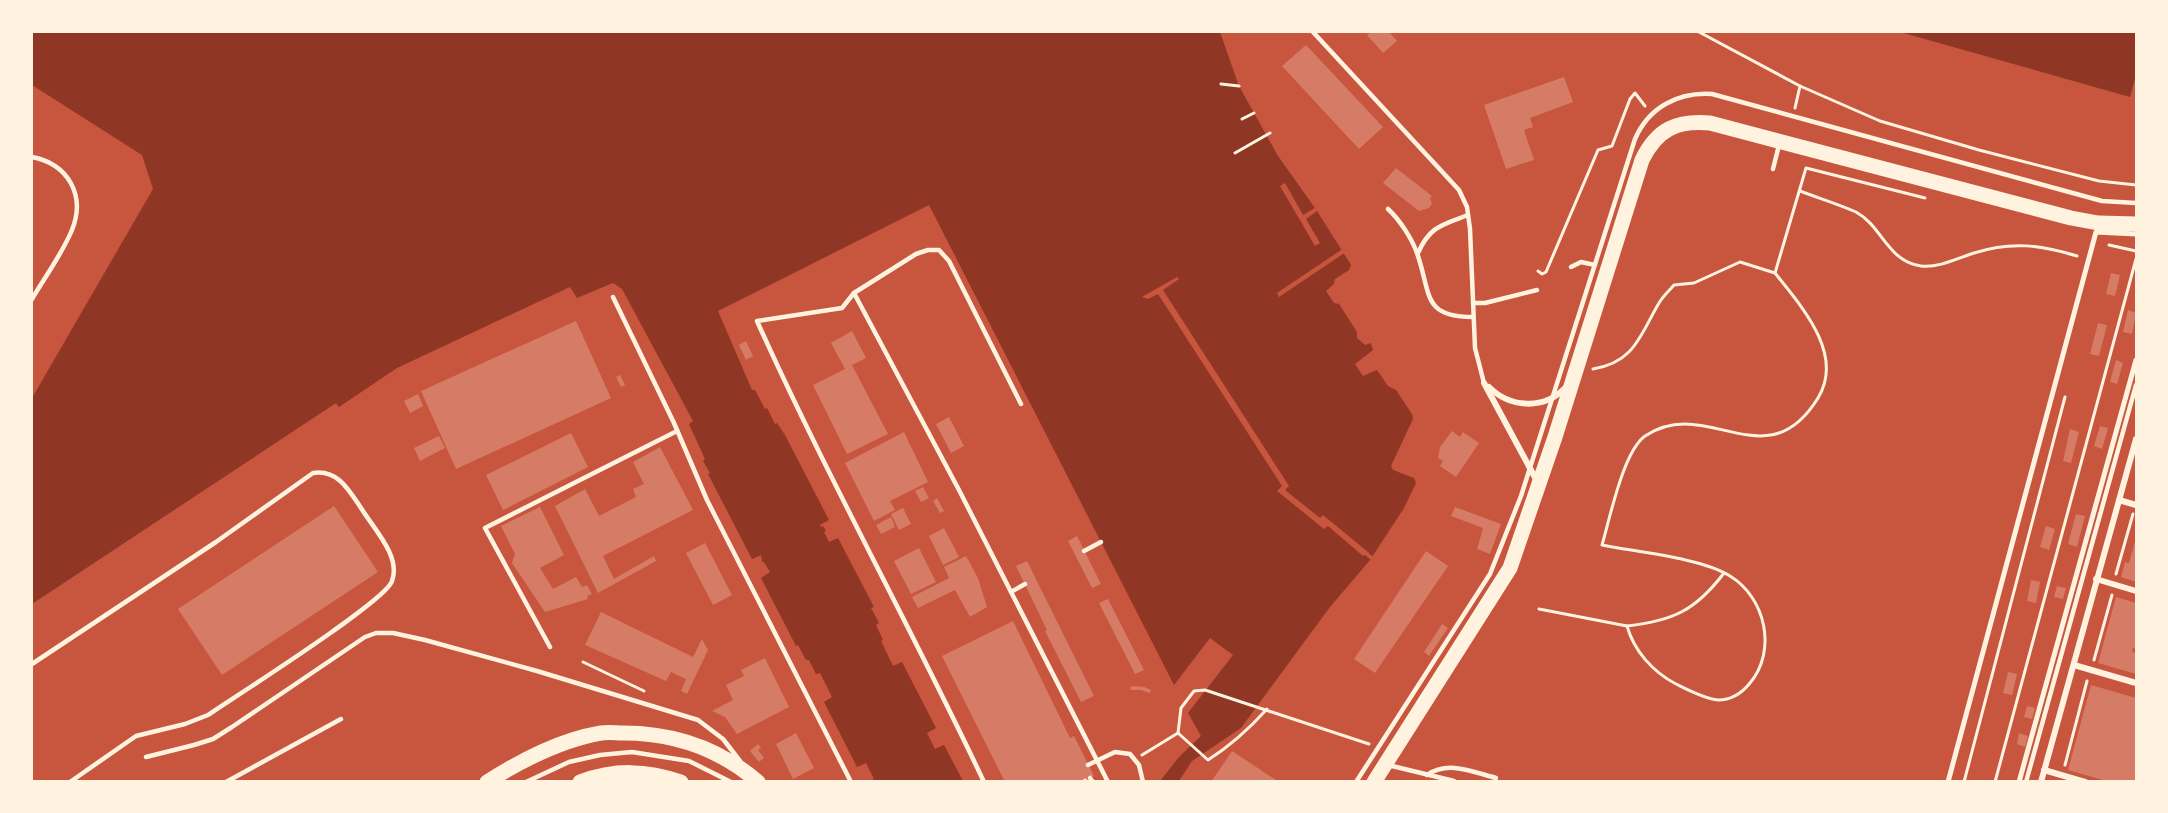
<svg xmlns="http://www.w3.org/2000/svg" width="2168" height="813" font-family="'IBM Plex Sans',sans-serif">
	<rect width="100%" height="100%" fill="#c8553d"/>
	<g fill="#8f3625">
		<polygon points="32,32 1220,32 1239,86 1278,156 1317,211 1351,265 1349,270 1335,279 1334,284 1326,291 1334,303 1339,304 1357,332 1357,338 1365,345 1371,343 1373,350 1355,364 1363,376 1377,370 1388,386 1396,390 1412,414 1413,419 1391,466 1393,470 1414,478 1416,483 1404,508 1370,560 1330,607 1241,728 1192,761 1179,781 1160,781 1179,757 1201,736 1188,713 1233,655 1210,638 1174,685 929,205 718,311 752,390 755,390 765,409 767,408 775,424 777,423 785,435 829,520 820,525 821,527 823,526 826,531 824,532 829,542 838,538 874,607 871,608 879,623 876,625 883,640 881,641 893,666 902,662 936,728 927,733 935,749 944,745 963,781 870,781 874,779 866,763 857,767 824,702 832,697 820,673 816,674 809,660 806,660 798,645 796,646 761,578 770,572 764,562 762,562 761,555 752,559 708,474 710,473 703,461 705,459 689,424 693,421 622,289 613,283 577,298 570,287 397,368 339,407 336,403 32,604 32,398 153,189 142,155 32,85"/>
		<polygon points="1900,32 2136,32 2136,75 2130,97"/>
	</g>
	<g fill="#c8553d">
		<polygon points="1285,183 1303,215 1318,206 1320,209 1306,219 1320,243 1315,246 1280,186"/>
		<polygon points="1344,248 1346,252 1279,297 1277,293"/>
		<polygon points="1177,277 1179,279 1163,290 1289,486 1285,490 1320,518 1323,515 1368,552 1374,558 1372,561 1365,555 1363,556 1328,526 1324,529 1277,491 1282,486 1158,294 1148,299 1142,297"/>
	</g>
	<g fill="#d67c66">
		<polygon points="1372,32 1389,32 1397,41 1383,53 1367,35"/>
		<polygon points="1306,45 1383,127 1359,149 1282,66"/>
		<polygon points="1564,77 1573,102 1530,118 1533,127 1524,130 1534,160 1506,169 1484,105"/>
		<polygon points="1396,168 1432,196 1430,198 1432,204 1429,208 1419,211 1383,183"/>
		<polygon points="2111,273 2120,275 2115,296 2106,294"/>
		<polygon points="2128,310 2136,313 2132,334 2123,332"/>
		<polygon points="576,321 611,398 456,469 421,391"/>
		<polygon points="2098,323 2107,325 2099,356 2090,354"/>
		<polygon points="852,331 866,358 852,365 888,434 847,454 813,385 845,369 831,343"/>
		<polygon points="746,341 753,356 746,360 739,345"/>
		<polygon points="2116,360 2123,363 2117,384 2110,382"/>
		<polygon points="620,375 625,385 621,387 616,377"/>
		<polygon points="418,394 423,406 410,413 404,401"/>
		<polygon points="949,417 964,446 951,453 936,424"/>
		<polygon points="2100,426 2108,428 2102,449 2094,446"/>
		<polygon points="2070,429 2079,432 2071,463 2063,461"/>
		<polygon points="1452,431 1460,437 1463,432 1479,443 1456,477 1440,466 1443,461 1438,458 1440,447"/>
		<polygon points="904,432 928,482 890,501 895,510 874,521 845,463"/>
		<polygon points="571,433 588,467 503,510 486,475"/>
		<polygon points="439,436 445,448 420,461 414,448"/>
		<polygon points="660,447 693,510 603,556 614,579 654,556 656,561 598,593 555,506 585,489 599,516 636,497 633,489 644,484 633,462"/>
		<polygon points="923,487 929,498 921,502 915,491"/>
		<polygon points="937,498 944,511 940,513 933,501"/>
		<polygon points="334,506 378,572 222,675 178,609"/>
		<polygon points="540,507 564,555 540,568 553,589 576,577 582,587 587,585 592,594 587,596 588,599 545,612 512,563 515,554 501,526"/>
		<polygon points="1455,507 1501,524 1490,554 1477,549 1483,528 1451,516"/>
		<polygon points="903,508 911,524 899,530 891,514"/>
		<polygon points="2076,514 2085,516 2077,547 2068,544"/>
		<polygon points="891,517 895,527 881,534 876,525"/>
		<polygon points="2046,526 2055,529 2049,550 2040,547"/>
		<polygon points="944,528 959,557 943,565 929,536"/>
		<polygon points="1077,536 1101,584 1092,588 1068,541"/>
		<polygon points="2136,538 2136,582 2121,577 2125,562 2129,563"/>
		<polygon points="705,543 732,595 713,605 686,553"/>
		<polygon points="919,548 936,582 911,594 894,561"/>
		<polygon points="1426,551 1448,566 1375,673 1354,659"/>
		<polygon points="966,556 978,578 987,607 970,617 955,590 918,608 912,597 949,578 944,567"/>
		<polygon points="1027,561 1094,696 1081,702 1045,631 1047,630 1016,566"/>
		<polygon points="2031,580 2040,582 2036,603 2027,601"/>
		<polygon points="2057,586 2066,588 2063,599 2054,597"/>
		<polygon points="2116,597 2136,603 2136,648 2133,648 2132,652 2136,653 2136,674 2098,663"/>
		<polygon points="1108,599 1144,670 1135,674 1099,603"/>
		<polygon points="601,612 693,657 702,639 708,650 687,694 681,691 686,679 671,672 666,681 585,645"/>
		<polygon points="1013,621 1070,738 1074,736 1094,776 1084,782 1005,782 942,656"/>
		<polygon points="1442,624 1448,628 1429,656 1424,652"/>
		<polygon points="765,658 789,707 737,734 725,717 712,711 733,700 726,685 744,676 741,670"/>
		<polygon points="2008,672 2017,674 2012,695 2003,693"/>
		<polygon points="2091,685 2136,698 2136,782 2110,782 2068,770"/>
		<polygon points="1134,686 1144,687 1151,690 1150,693 1141,690 1131,690 1130,687"/>
		<polygon points="2027,706 2035,708 2032,719 2024,717"/>
		<polygon points="796,733 814,768 793,779 776,744"/>
		<polygon points="2019,733 2028,736 2025,747 2017,744"/>
		<polygon points="758,744 761,748 758,750 764,758 759,762 750,751"/>
		<polygon points="1232,751 1279,782 1211,782"/>
	</g>
	<g fill="none" stroke-linecap="round" stroke-linejoin="round">
		<g stroke="#fff3e0" stroke-width="3">
			<polyline points="1699,32 1800,86 1880,121 1979,150 2099,181 2136,185"/>
			<polyline points="1221,84 1239,86"/>
			<polyline points="1795,108 1800,86"/>
			<polyline points="1242,119 1254,113"/>
			<polyline points="1235,153 1270,133"/>
			<path d="M1800,191C1818,198 1838,204 1856,212C1882,226 1888,262 1921,266C1939,268 1958,258 1974,253C2012,241 2040,245 2077,256"/>
			<polyline points="2109,245 2136,251"/>
			<polyline points="1538,271 1542,274 1546,272 1598,150 1612,146 1630,99 1635,93 1645,106"/>
			<path d="M1593,369C1635,362 1640,335 1659,303C1663,296 1669,291 1674,285L1694,283L1740,262L1775,273L1806,168L1925,198"/>
			<polyline points="2116,574 2133,514"/>
			<path d="M1539,609L1627,626C1634,651 1653,672 1676,684C1688,690 1705,699 1718,700C1731,700 1742,693 1750,683C1777,651 1766,598 1730,576C1702,558 1636,552 1602,545C1610,518 1623,452 1645,436C1707,394 1766,482 1818,398C1845,354 1801,306 1775,273"/>
			<path d="M1627,626C1673,621 1696,610 1724,573"/>
			<polyline points="2094,660 2112,595"/>
			<polyline points="583,662 644,691"/>
			<path d="M1178,733L1208,760C1230,746 1249,729 1267,709"/>
			<polyline points="1142,755 1178,733 1181,708 1194,691 1205,690 1369,744"/>
			<polyline points="2065,765 2087,681"/>
			<polyline points="1964,782 2065,397"/>
			<polyline points="1995,782 2136,259"/>
		</g>
		<g stroke="#fff3e0" stroke-width="4.5">
			<polyline points="1313,32 1459,190 1467,207 1470,229 1475,348 1484,383"/>
			<path d="M32,157C68,164 86,195 72,230C62,254 45,277 32,299"/>
			<polyline points="1773,169 1779,145"/>
			<path d="M1388,209C1400,220 1413,240 1418,256C1431,295 1423,317 1473,317"/>
			<path d="M1418,253C1430,226 1442,225 1468,215"/>
			<polyline points="1571,267 1581,262 1595,265"/>
			<polyline points="854,293 959,490 1108,782"/>
			<polyline points="613,297 674,423 707,500 851,782"/>
			<polyline points="1473,303 1485,303 1537,290"/>
			<polyline points="1084,551 1101,542"/>
			<polyline points="1011,592 1025,584"/>
			<polyline points="550,647 485,528 677,431"/>
			<path d="M32,664L216,542L313,473C339,469 350,492 363,511C375,530 401,557 392,581C386,601 236,696 208,715L185,724L136,736L70,782"/>
			<polyline points="146,757 194,745 213,739 232,727 365,637 376,633 393,633 425,640 537,671 698,720 723,739 740,761"/>
			<polyline points="1088,765 1115,752 1130,754 1139,765 1143,782"/>
			<polyline points="1388,765 1454,781"/>
			<path d="M1427,775C1448,760 1473,772 1496,778"/>
			<polyline points="1090,778 1093,782"/>
			<polyline points="1085,781 1086,782"/>
			<polyline points="226,782 341,719"/>
			<polyline points="526,782 569,762 600,755 632,752 689,761 731,782"/>
			<path d="M984,782C911,627 827,477 757,321L842,308L854,293L916,254L928,250H939L949,261L1021,404"/>
			<path d="M1356,782L1490,574L1521,496L1635,139C1649,107 1678,92 1712,94L2102,201L2136,203"/>
			<polyline points="2026,782 2136,385"/>
		</g>
		<g stroke="#fff3e0" stroke-width="5">
			<polyline points="1948,782 2096,232 2136,234"/>
			<polyline points="2019,782 2136,360"/>
		</g>
		<g stroke="#fff3e0" stroke-width="6">
			<polyline points="1484,383 1538,483"/>
			<path d="M1489,387C1510,408 1544,410 1565,388"/>
			<polyline points="2119,500 2136,505"/>
			<polyline points="2096,579 2136,591"/>
			<polyline points="2074,665 2136,683"/>
			<polyline points="2044,770 2085,782"/>
			<polyline points="2041,782 2136,439"/>
		</g>
		<g stroke="#fff3e0" stroke-width="15">
			<path d="M487,782C522,760 560,740 601,733C608,732 616,733 623,733C674,733 720,749 758,782"/>
			<path d="M580,782C615,769 646,770 681,782"/>
			<path d="M1374,782L1510,568L1555,437L1642,160C1657,129 1677,120 1710,123L2071,218L2098,223L2136,224"/>
		</g>
	</g>
	<rect width="2168" height="813" fill="none" stroke="#fff3e0" stroke-width="66"/>
</svg>
